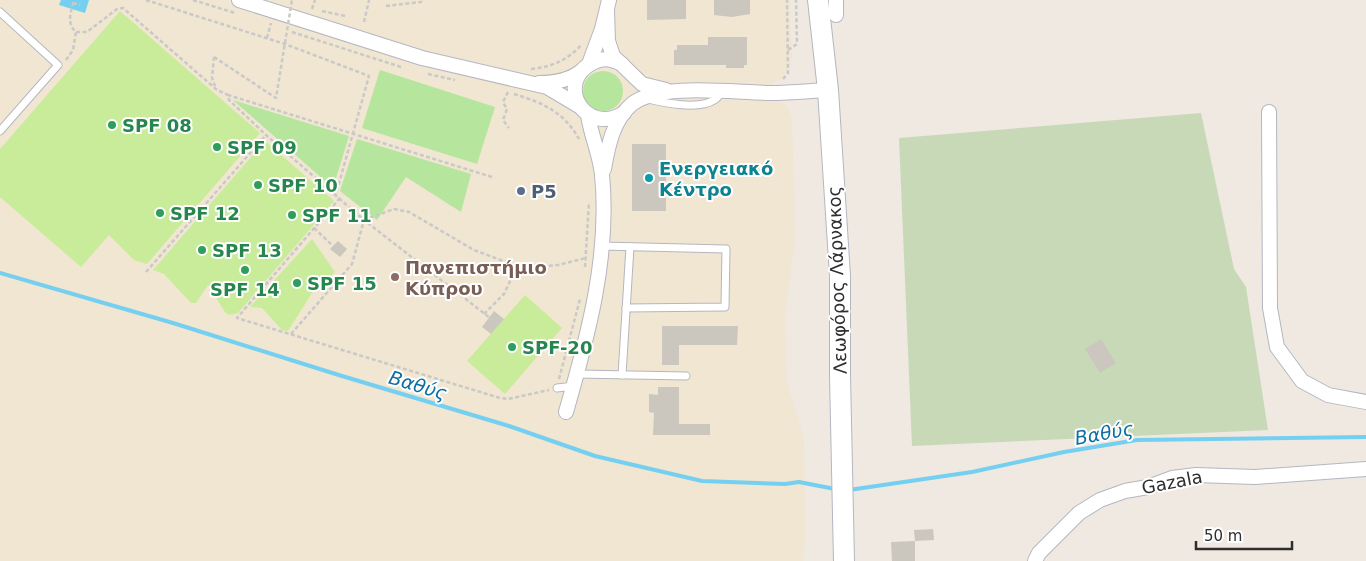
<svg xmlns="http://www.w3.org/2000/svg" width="1366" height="561" font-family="'DejaVu Sans',sans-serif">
	<rect width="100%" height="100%" fill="#efe9e1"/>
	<polygon fill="#f0e6d1" points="0,0 790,0 792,57 789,69 782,79 773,82 771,99 785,104 792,117 795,242 785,311 786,379 804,440 805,535 803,561 0,561"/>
	<g fill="#b6e59e">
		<polygon points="380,70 495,107 477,164 362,128"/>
		<circle cx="603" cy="91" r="20"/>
		<polygon points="233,100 349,136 333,188"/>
		<polygon points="357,139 471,174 461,212 406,177 377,220 340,191"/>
	</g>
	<polygon fill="#c8d9b8" points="1201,113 1234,269 1246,287 1268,430 912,446 899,138"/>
	<g fill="#c9ec9a">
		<polygon points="120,11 260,133 147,264 134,260 109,235 81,267 0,197 0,149"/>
		<polygon points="265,141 334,201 238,313 229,315 225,312 208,285 196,303 191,303 164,274 153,270"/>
		<polygon points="312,239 335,272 312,293 288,331 282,330 262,308 250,307"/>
		<polygon points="525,295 562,328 505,394 467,361"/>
	</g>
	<polygon fill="#75cff0" points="61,0 89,0 85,13 59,5"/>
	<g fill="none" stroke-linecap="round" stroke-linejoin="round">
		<g stroke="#75cff0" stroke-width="4">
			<polyline points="0,273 173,323 342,376 509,426 595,456 702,481 785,484 799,482 835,489"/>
			<polyline points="849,490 972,472 1064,452 1137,440 1366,437"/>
		</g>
	</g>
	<g fill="#cbc7bf">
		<polygon points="647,0 686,0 686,19 647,20"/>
		<polygon points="714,0 750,0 750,14 732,17 714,15"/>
		<polygon points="708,37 747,37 747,65 744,65 744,68 726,68 726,65 674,65 674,50 677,50 677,45 708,45"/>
		<rect x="632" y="144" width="34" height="67"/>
		<polygon points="338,241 347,249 340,257 330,249"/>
		<polygon points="494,311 504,319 491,334 482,327"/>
		<polygon points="662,326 738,326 737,345 679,345 679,365 662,365"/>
		<polygon points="1101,339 1116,363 1100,373 1085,349"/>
		<polygon points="658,387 679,387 679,424 710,424 710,435 653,435 654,413 649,412 649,394 658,395"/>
		<polygon points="933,529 934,540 915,541 914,530"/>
		<polygon points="915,541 915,561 892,561 891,542"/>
	</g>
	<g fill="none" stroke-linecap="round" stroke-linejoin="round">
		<g stroke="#b4b7c1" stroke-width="9">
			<g id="service">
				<polyline points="0,12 58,65 0,131"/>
				<path d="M648,99C664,103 699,110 714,100C718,98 720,94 722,91"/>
				<polyline points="601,246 726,249 725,307 626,308"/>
				<polyline points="577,374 686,376"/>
				<polyline points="622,375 630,247"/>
				<polyline points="557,388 574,386"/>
			</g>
		</g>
		<g stroke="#b4b7c1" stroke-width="16">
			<g id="minor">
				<polyline points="239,0 422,58 547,87 579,106"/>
				<polyline points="607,11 608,41 613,56 642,84 666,90"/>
				<polyline points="836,15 836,0"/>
				<polyline points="589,64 602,29 609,0"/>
				<path d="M622,64C611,59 603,57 592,63C554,83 585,137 624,113"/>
				<path d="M539,83C554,83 568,81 580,72"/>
				<polyline points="1269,112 1270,308 1277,347 1302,381 1328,395 1366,402"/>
				<path d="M604,169C608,146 613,120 632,104C660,82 736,93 771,93C790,93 809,91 828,90"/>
				<path d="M566,412C588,336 610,255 602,175C600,154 591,136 588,115"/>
				<polyline points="1035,561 1039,553 1079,513 1100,500 1125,491 1148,487 1172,478 1196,475 1255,477 1366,469"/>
			</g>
		</g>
		<g stroke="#b4b7c1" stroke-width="22">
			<polyline id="secondary" points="818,0 828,90 840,276 840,376 844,561"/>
		</g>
		<g stroke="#c9c9c9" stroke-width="2.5" stroke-dasharray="4 2.5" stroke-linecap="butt">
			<polyline points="146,0 285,44 369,76 336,194"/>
			<polyline points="193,0 235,13"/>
			<polyline points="73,3 80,5"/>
			<polyline points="386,6 421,2 421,0"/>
			<polyline points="312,9 315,0"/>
			<polyline points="322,11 345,16"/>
			<polyline points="364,22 369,0"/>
			<polyline points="76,32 87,32 117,9 123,8 217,90 228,95"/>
			<polyline points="292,32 401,67"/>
			<polyline points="267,38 271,23"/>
			<polyline points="788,50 797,44 796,0"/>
			<polyline points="214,57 212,78 215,86"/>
			<path d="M66,60L73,50L76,32C66,23 71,12 74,0"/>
			<path d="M531,69C552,67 568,60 582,44"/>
			<polyline points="428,74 455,80"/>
			<polyline points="783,79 788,73 787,0"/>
			<polyline points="508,92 503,102 507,109 503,120 509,128"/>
			<path d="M514,94C543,103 563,111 579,139"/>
			<polyline points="492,177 228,95 229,100 266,135 364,220 394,209 409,212 474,250 522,268 558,265 586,258"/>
			<polyline points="340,198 237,318 500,398 508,399 549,390"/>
			<polyline points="314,228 333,246"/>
			<polyline points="585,267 589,202"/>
			<polyline points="146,272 266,135"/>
			<polyline points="484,314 504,294 513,275 522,268"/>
			<polyline points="291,334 352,264 364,220 499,325"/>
			<polyline points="559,379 580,299"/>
		</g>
		<use href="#service" stroke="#fff" stroke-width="7"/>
		<use href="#minor" stroke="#fff" stroke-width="14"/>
		<use href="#secondary" stroke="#fff" stroke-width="20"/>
		<polyline stroke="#c9c9c9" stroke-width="2.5" stroke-dasharray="4 2.5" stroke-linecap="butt" points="214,57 276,98 292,0"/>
	</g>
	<g fill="#2e9e5b" stroke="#fff" stroke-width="2">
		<circle cx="112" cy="125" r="5"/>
		<circle cx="217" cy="147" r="5"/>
		<circle cx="258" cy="185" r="5"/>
		<circle cx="160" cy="213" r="5"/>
		<circle cx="292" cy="215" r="5"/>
		<circle cx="202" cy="250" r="5"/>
		<circle cx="245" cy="270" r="5"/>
		<circle cx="297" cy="283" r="5"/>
		<circle cx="512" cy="347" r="5"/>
	</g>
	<circle fill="#0f9aa8" stroke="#fff" stroke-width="2" cx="649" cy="178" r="5"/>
	<circle fill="#5c6f8a" stroke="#fff" stroke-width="2" cx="521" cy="191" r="5"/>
	<circle fill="#8d6e63" stroke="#fff" stroke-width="2" cx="395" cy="277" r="5"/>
	<g text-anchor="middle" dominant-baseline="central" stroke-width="4" stroke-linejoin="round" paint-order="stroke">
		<g font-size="18" font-weight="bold" fill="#27864d" stroke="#fff" text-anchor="start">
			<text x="122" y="125">SPF 08</text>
			<text x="227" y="147">SPF 09</text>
			<text x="268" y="185">SPF 10</text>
			<text x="170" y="213">SPF 12</text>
			<text x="302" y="215">SPF 11</text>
			<text x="212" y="250">SPF 13</text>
			<text x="307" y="283">SPF 15</text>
			<text x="245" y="289" text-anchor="middle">SPF 14</text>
			<text x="522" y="347">SPF-20</text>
		</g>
		<g font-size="18" font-weight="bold" fill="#0d838f" stroke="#fff" text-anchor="start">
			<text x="659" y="168">Ενεργειακό<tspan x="659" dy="21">Κέντρο</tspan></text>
		</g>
		<g font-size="18" font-weight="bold" fill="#4e5e75" stroke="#fff" text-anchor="start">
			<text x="531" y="191">P5</text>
		</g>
		<g font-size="18" font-weight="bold" fill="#785e54" stroke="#fff" text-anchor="start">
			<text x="405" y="267">Πανεπιστήμιο<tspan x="405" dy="21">Κύπρου</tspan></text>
		</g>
		<g font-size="18" fill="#2e2e2e" stroke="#fff">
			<text transform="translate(837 280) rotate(-92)">Λεωφόρος Λάρνακος</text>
			<text transform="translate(1172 482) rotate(-11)">Gazala</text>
		</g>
		<g font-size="19" font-style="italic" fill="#0d6fa3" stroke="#fff">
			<text transform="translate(418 385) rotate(17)">Βαθύς</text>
			<text transform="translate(1104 433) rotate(-10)">Βαθύς</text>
		</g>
	</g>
	<path d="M1196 541v8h96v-8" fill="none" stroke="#2e2e2e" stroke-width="2.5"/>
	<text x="1204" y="541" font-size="15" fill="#2e2e2e" stroke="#ffffff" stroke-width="4" paint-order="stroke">50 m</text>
</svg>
